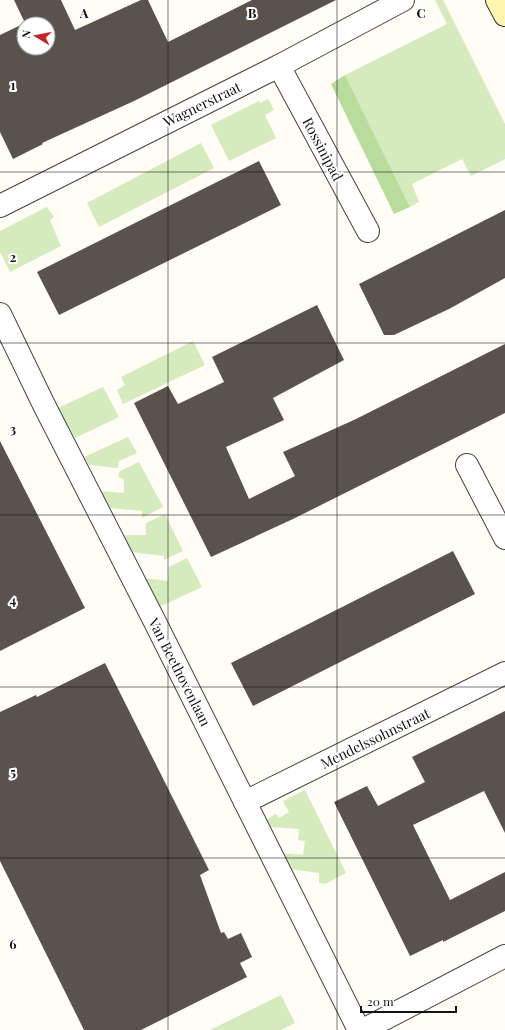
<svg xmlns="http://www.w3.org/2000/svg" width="505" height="1030" font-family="'Playfair Display',serif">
	<rect width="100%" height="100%" fill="#fffdf5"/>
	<g fill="#d5ebbd">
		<polygon points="435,0 443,0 505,124 505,159 471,176 462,159 412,184 419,202 410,207 345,75 447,24"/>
		<polygon points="268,99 274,110 265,115 276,138 229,161 211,125 259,101 260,103"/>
		<polygon points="201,143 214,168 99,227 87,203"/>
		<polygon points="47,207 54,217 50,220 61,246 10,272 0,252 0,231"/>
		<polygon points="193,341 205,365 123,404 117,390 125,385 121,377"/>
		<polygon points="103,387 119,417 75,438 58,408"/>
		<polygon points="128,437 137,453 119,461 118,468 89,465 84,457"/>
		<polygon points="139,462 163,507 142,518 142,511 110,508 100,491 124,493 124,479 118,477 120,471"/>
		<polygon points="165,514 183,551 164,560 164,556 131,552 124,535 146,535 146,523"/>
		<polygon points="187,558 202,587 159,607 144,578 168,581 169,567"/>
		<polygon points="305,790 346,873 325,884 319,883 319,873 290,869 281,853 303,855 305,841 298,840 299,829 270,827 265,820 276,814 279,818 289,812 283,801"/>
		<polygon points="281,995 295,1023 281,1030 210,1030"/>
	</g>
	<polygon fill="#b9dc9c" points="345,75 410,207 394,214 331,84"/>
	<g fill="#5a524d" fill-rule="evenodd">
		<path d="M14,0H61L75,30L141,0H148L168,42L252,0H336L134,101L42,143L43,144L13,159L0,132V35L25,23ZM24,24H48V48H24Z"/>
		<polygon points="259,161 281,205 59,315 37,272"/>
		<polygon points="505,210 505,278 449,309 394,335 384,335 359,284"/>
		<polygon points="317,305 344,360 273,398 284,420 226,447 249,499 295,476 283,452 356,419 505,344 505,413 293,519 211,557 134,403 168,386 178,404 224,382 212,357"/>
		<polygon points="0,441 85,608 0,651"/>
		<polygon points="453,551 475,594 253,706 231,663"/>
		<polygon points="105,663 209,870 200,875 221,933 224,932 228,939 241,933 252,957 240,963 247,977 141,1030 84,1030 0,861 0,712 36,695 37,697"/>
		<polygon points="505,711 505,833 484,791 413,825 450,900 505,872 505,911 443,942 443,940 410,956 334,802 367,786 378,806 425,782 412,757"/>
	</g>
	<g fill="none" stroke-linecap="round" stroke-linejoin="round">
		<g stroke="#444" stroke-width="24">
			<g id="street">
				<polyline points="279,66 368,231"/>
				<polyline points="0,206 279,66 403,0"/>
				<polyline points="0,314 44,405 155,622 359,1030"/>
				<polyline points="467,465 505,538"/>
				<polyline points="245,802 505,673"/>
				<polyline points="363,1030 505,956"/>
			</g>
		</g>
		<g stroke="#333" stroke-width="24">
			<polyline id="secondary" points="497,0 505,15"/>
		</g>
		<use href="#street" stroke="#fff" stroke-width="22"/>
		<use href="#secondary" stroke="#fff6b0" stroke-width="22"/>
	</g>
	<path fill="none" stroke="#111" stroke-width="1" stroke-opacity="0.55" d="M168,0V1030M337,0V1030M0,172H505M0,343H505M0,515H505M0,687H505M0,858H505"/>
	<g text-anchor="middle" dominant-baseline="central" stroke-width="4" stroke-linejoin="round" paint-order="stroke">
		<g font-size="14" fill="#111" stroke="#fff">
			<text transform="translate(202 104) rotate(-26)">Wagnerstraat</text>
			<text transform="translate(323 149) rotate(62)">Rossinipad</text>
			<text transform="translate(180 672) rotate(63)">Van Beethovenlaan</text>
			<text transform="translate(375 738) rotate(-26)">Mendelssohnstraat</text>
		</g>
	</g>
	<g font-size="13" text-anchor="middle" font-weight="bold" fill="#111" stroke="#fff" stroke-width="4" stroke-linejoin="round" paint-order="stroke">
		<text x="84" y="18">A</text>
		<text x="252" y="18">B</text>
		<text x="421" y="18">C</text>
		<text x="13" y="90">1</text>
		<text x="13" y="262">2</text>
		<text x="13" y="434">3</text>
		<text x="13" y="605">4</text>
		<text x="13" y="777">5</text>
		<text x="13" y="949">6</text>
	</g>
	<g transform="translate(36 36) rotate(280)"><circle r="19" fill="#ffffff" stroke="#a0a0a0"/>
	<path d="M0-3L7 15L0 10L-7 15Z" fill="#c4262e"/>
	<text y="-6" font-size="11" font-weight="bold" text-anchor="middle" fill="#111111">N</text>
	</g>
	<path d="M361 1006v6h95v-6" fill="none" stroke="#111111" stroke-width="2"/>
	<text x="367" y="1006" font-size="12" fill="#111111" stroke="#ffffff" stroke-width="3" paint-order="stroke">20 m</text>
</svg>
